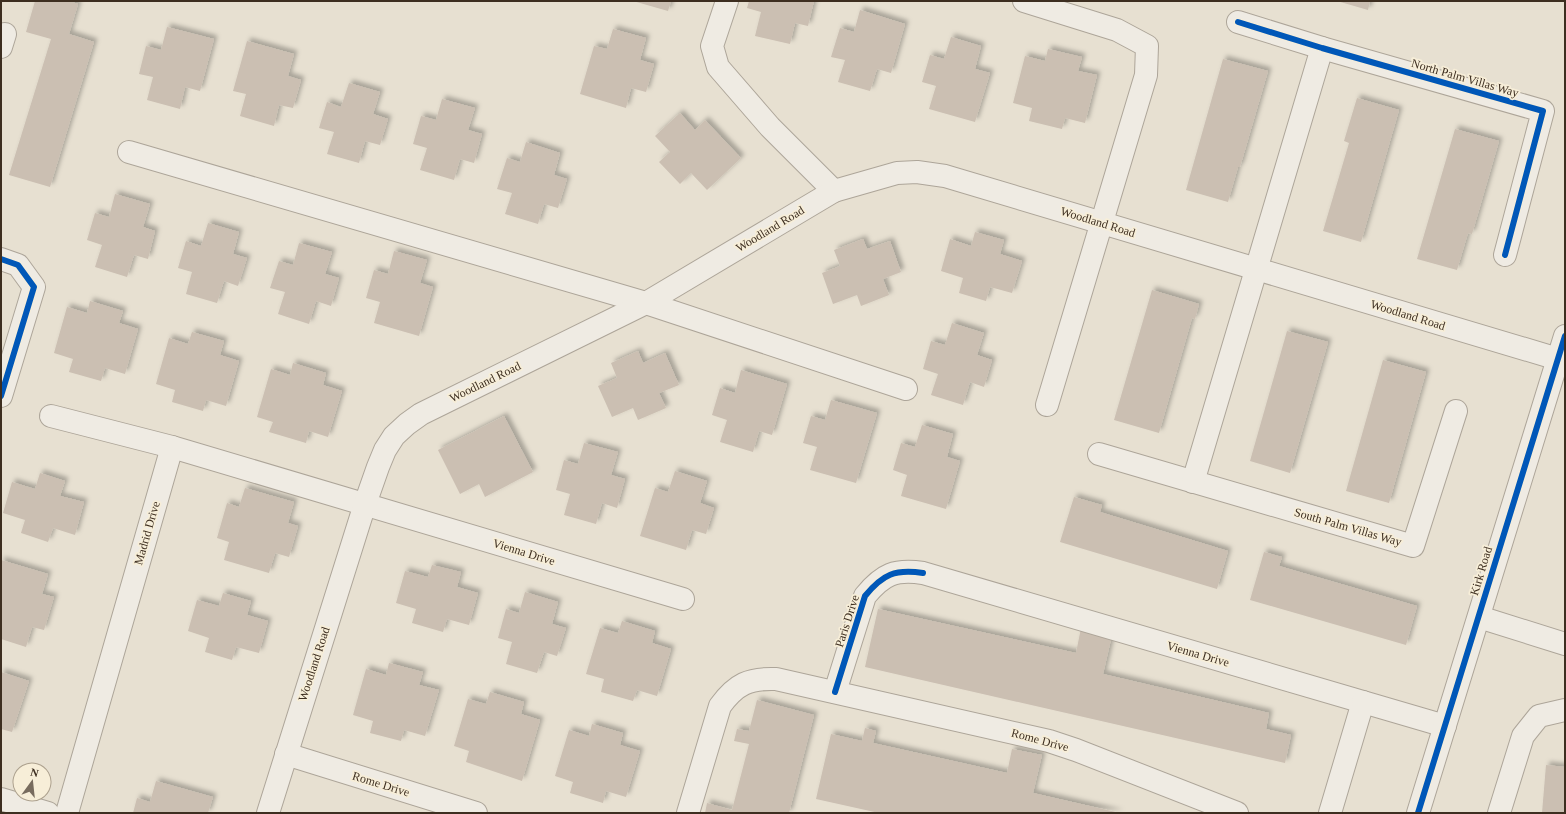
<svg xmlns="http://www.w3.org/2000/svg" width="1566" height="814" font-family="'Times New Roman',serif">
	<defs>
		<filter id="shadow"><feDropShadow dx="3.5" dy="-3.5" stdDeviation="2" flood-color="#0004"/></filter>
	</defs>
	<rect width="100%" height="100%" fill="#e7e0d1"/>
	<g fill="#cbbfb2" filter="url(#shadow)">
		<polygon points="35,1 69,1 78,4 69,34 94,42 50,187 9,175 51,39 26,32"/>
		<polygon points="633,1 671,1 668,11"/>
		<polygon points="749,1 814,1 808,26 795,23 790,44 755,36 761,12 747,8"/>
		<polygon points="1337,1 1370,1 1368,10"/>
		<polygon points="860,10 905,24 891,73 877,69 870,91 838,82 845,60 831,57 840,28 854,32"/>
		<polygon points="167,27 214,39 200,91 185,87 180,109 147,100 153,77 139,74 146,46 161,50"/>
		<polygon points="613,29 646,38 640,60 654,64 646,92 631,88 626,108 580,94 594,46 607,49"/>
		<polygon points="951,37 981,46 975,69 990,73 975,122 929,109 936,86 922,82 930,55 944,59"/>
		<polygon points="247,41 294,54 288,76 301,80 293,108 279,105 274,126 240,116 246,94 233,91"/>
		<polygon points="1048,49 1082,57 1078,71 1097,75 1085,123 1065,118 1062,129 1029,121 1032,108 1013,103 1025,56 1045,61"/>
		<polygon points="1223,59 1268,71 1240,167 1238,167 1228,202 1186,190"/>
		<polygon points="349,83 380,92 373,114 388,119 380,145 365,141 359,163 327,154 334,132 319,128 327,102 341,107"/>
		<polygon points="1357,98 1399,110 1361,242 1323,231 1349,143 1344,141"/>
		<polygon points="442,99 475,108 468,130 482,134 474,163 460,159 454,180 420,170 427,148 413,144 421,116 436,120"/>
		<polygon points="680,113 695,130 705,120 741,158 707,190 691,173 680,184 659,162 670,152 655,136"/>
		<polygon points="1455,129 1499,141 1472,234 1468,233 1457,270 1417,259"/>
		<polygon points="526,142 560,153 554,175 567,179 558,208 544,204 538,224 505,214 512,193 497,189 507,158 520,162"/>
		<polygon points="115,194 150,204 143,227 155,231 148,259 134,255 127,277 95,267 102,245 87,240 95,213 109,217"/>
		<polygon points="208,223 239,232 233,254 247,258 238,286 224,281 217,303 186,294 192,272 178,268 186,241 201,246"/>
		<polygon points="975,232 1004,240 1000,254 1022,261 1012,293 990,287 986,301 959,293 963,278 941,271 950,239 971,246"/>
		<polygon points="863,239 867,249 890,241 901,272 883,279 889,295 861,306 857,295 833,304 822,273 840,266 834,250"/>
		<polygon points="299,243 332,252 325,274 339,278 331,306 316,301 309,324 278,314 285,292 270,288 279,261 293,265"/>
		<polygon points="394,251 427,260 420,283 433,287 419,336 374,323 380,302 366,298 374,270 388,274"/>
		<polygon points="1152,290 1199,304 1195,319 1192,318 1159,433 1114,420"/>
		<polygon points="90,301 123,311 119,323 138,329 125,374 105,368 101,381 69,372 73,359 54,353 67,307 87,313"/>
		<polygon points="952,323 984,333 977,355 992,360 984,387 970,382 963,405 931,395 938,374 923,369 931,341 945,345"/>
		<polygon points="1287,331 1328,342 1290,473 1250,461"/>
		<polygon points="192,332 224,341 220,355 239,361 226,406 206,400 203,411 172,402 175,390 156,384 169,338 188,344"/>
		<polygon points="638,351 643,363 665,353 679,385 659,393 666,408 638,420 633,408 612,417 598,386 617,378 611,363"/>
		<polygon points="1383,360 1426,372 1389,503 1346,491"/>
		<polygon points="293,363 326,373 323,385 342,391 328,437 309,431 306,443 269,432 273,422 257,417 271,369 290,375"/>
		<polygon points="741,370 787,384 772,435 759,431 753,452 720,442 727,420 712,415 720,388 735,393"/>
		<polygon points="831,400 877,413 856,483 810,470 817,447 803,443 811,416 825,420"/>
		<polygon points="504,416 533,472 485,497 479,484 460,494 438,450"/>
		<polygon points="922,425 953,434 947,457 960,461 946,509 901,496 907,475 893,470 901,443 915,447"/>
		<polygon points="584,443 618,452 611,475 625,479 617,508 602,503 596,524 564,515 570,494 556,490 564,460 578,464"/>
		<polygon points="675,471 707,481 700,503 714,508 706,534 692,530 686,550 640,536 655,488 668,492"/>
		<polygon points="40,473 65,481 60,496 84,502 75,535 53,528 48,542 21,533 25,520 3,513 12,482 35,489"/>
		<polygon points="245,488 294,502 288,523 298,526 289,557 275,553 269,573 224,560 229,542 217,538 227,503 239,507"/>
		<polygon points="1074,497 1102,505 1100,512 1228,551 1217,589 1060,542"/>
		<polygon points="1264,552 1282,557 1279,566 1417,606 1406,645 1250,600"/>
		<polygon points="1,560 48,574 42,594 54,597 44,630 32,627 26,647 1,639"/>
		<polygon points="432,565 461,572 457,587 478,593 469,625 447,619 443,632 412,623 416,609 396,603 405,571 428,577"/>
		<polygon points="525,592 558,602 552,624 566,628 557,656 544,652 537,673 506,664 512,642 498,638 506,609 519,613"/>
		<polygon points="223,593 251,601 247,615 268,621 259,653 236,647 232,660 205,652 209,638 188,631 197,600 219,606"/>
		<polygon points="878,609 1076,653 1081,628 1112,635 1103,674 1269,713 1266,729 1291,735 1285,763 865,667"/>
		<polygon points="622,621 655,631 652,643 671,649 657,696 637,690 633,701 601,692 604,679 586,674 600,628 618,633"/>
		<polygon points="389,663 423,672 419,685 439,690 425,736 404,730 401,741 370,733 373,721 353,715 366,669 386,675"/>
		<polygon points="1,672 29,681 12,732 1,729"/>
		<polygon points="490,692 524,702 521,714 540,720 522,781 466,762 469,751 454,746 468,699 486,704"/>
		<polygon points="757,700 814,715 789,813 705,813 707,803 732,810 749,744 734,741 737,729 749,731"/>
		<polygon points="592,724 623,733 620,745 640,751 626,797 606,791 603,803 570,793 573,782 555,776 569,730 589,736"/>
		<polygon points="865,728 876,731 873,743 1007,773 1012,749 1042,755 1033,793 1120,813 879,813 816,799 831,734 862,741"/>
		<polygon points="1546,765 1565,767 1565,813 1542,813"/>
		<polygon points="156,781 213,797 208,813 133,813 137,798 150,802"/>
	</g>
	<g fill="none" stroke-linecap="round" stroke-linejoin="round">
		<g stroke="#ada599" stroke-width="24">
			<g id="minor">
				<polyline points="727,1 712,46 718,67 770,127 834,191"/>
				<polyline points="1024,1 1117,30 1147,46 1146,75 1047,405"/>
				<polyline points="1238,22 1322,48 1543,111 1505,255"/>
				<polyline points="1,47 5,34"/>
				<polyline points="129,152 646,303 906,389"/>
				<polyline points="1,259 18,265 34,287 1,396"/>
				<polyline points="51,416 172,447"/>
				<polyline points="1099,454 1413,546 1456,411"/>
				<polyline points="1193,482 1322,48"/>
				<polyline points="1479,617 1565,644"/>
				<path d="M835,692L865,596C883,574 895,569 923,573L1363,702L1330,813"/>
				<polyline points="1363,702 1445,726"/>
				<polyline points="286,754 476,813"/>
				<polyline points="1,799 48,813"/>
				<polyline points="67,813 172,447 683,599"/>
				<polyline points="268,813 365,504 378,467 385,450 394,436 407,424 421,414 646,303 834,191 897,173 917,172 945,176 1558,359"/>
				<path d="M688,813L720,706C736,684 749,678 776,679L1049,741L1076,750L1237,813"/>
				<polyline points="1418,813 1565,336"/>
				<polyline points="1499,813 1523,736 1539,716 1565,710"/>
			</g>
		</g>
		<use href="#minor" stroke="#efebe3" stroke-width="22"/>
		<g stroke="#f7eed8" stroke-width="8">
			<g id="cycleway">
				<polyline points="1238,22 1322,48 1543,111 1505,255"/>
				<polyline points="1,259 18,265 34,287 1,396"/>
				<path d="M835,692L865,596C883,574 895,569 923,573"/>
				<polyline points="1418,813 1565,336"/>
			</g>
		</g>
		<use href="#cycleway" stroke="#0057b8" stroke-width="6"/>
	</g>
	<g text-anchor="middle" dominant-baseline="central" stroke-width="3.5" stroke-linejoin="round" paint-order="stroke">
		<g font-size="12" fill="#3d2e20" stroke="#f7eed8">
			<text transform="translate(1465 78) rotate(16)">North Palm Villas Way</text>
			<text transform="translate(1098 222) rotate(17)">Woodland Road</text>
			<text transform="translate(770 229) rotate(-31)">Woodland Road</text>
			<text transform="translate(1408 315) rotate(17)">Woodland Road</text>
			<text transform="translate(485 382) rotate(-26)">Woodland Road</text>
			<text transform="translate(1348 527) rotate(16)">South Palm Villas Way</text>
			<text transform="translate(147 533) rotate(-74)">Madrid Drive</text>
			<text transform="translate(524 552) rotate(17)">Vienna Drive</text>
			<text transform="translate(1481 571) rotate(-73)">Kirk Road</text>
			<text transform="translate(847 621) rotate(-72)">Paris Drive</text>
			<text transform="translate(1198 654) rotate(16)">Vienna Drive</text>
			<text transform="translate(314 664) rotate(-72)">Woodland Road</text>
			<text transform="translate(1040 740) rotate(15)">Rome Drive</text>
			<text transform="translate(381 784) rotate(17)">Rome Drive</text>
		</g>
	</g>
	<rect width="1566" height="814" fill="none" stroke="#3d2e20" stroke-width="4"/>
	<g transform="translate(32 782) rotate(15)"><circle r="19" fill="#f7eed8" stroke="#ada18e"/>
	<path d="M0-3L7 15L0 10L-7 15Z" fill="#786c5e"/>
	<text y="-6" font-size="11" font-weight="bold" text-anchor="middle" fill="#3d2e20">N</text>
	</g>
</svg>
